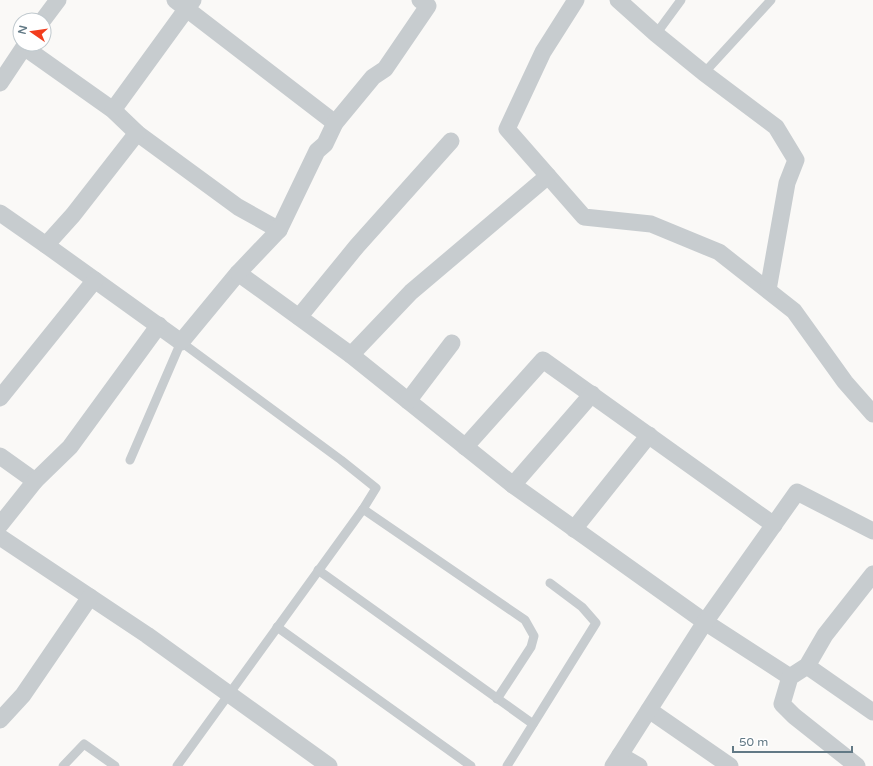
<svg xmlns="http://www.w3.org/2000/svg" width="873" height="766" font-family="'Varela Round',sans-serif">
	<rect width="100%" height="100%" fill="#faf9f7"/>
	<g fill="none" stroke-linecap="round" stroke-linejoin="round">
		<g stroke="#c7cccf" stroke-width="9">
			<polyline points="656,34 681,0"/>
			<polyline points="704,73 771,0"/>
			<polyline points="130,460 181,342 341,460 376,488 363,509 177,766"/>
			<polyline points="363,509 525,620 534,636 531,647 497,699"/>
			<polyline points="318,570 533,724"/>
			<polyline points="277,627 471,766"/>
			<polyline points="63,766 84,744 115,766"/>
			<polyline points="507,766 596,623 582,607 550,583"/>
		</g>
		<g stroke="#c7cccf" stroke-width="17">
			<polyline points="175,0 335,123"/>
			<polyline points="576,0 543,52 507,129 584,217 651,224 719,252 794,311 845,382 873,414"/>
			<polyline points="618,0 656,34 704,73 776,127 796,160 787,183 768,290"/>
			<polyline points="43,20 58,0"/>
			<polyline points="24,47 113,110 137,133 238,207 279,230"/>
			<polyline points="0,83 26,44"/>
			<polyline points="113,110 193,0"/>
			<polyline points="0,213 46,245 181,342 238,273 351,355 513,485 705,622 790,677"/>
			<polyline points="46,245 73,215 137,133"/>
			<polyline points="238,273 279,230 317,151 325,144 335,123 373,77 385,69 428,6 420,0"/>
			<polyline points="299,317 357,246 451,141"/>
			<polyline points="351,355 411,292 548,176"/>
			<polyline points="0,398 95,280"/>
			<polyline points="408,401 452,343"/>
			<polyline points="465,447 543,360 774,525"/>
			<polyline points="0,456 35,481"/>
			<polyline points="513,485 592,394"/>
			<polyline points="0,525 35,481 70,447 159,325"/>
			<polyline points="574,529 649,435"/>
			<polyline points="0,537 147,635 329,766"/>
			<polyline points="807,666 873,712"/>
			<polyline points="649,710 730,766"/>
			<polyline points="0,720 23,695 90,597"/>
			<polyline points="620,755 639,766"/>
			<polyline points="613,766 705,622 797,492 873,531"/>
			<polyline points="857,766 794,716 782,704 790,677 807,666 825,635 873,574"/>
		</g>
	</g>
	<g transform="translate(32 32) rotate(283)"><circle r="19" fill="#ffffff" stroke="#c0c9ce"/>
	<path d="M0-3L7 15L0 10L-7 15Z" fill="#f23d1e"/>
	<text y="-6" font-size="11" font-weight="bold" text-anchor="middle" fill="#627985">N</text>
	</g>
	<path d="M733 746v6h119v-6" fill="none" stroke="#627985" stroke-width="2"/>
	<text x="739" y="746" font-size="12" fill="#627985" stroke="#ffffff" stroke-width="3" paint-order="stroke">50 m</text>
</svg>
